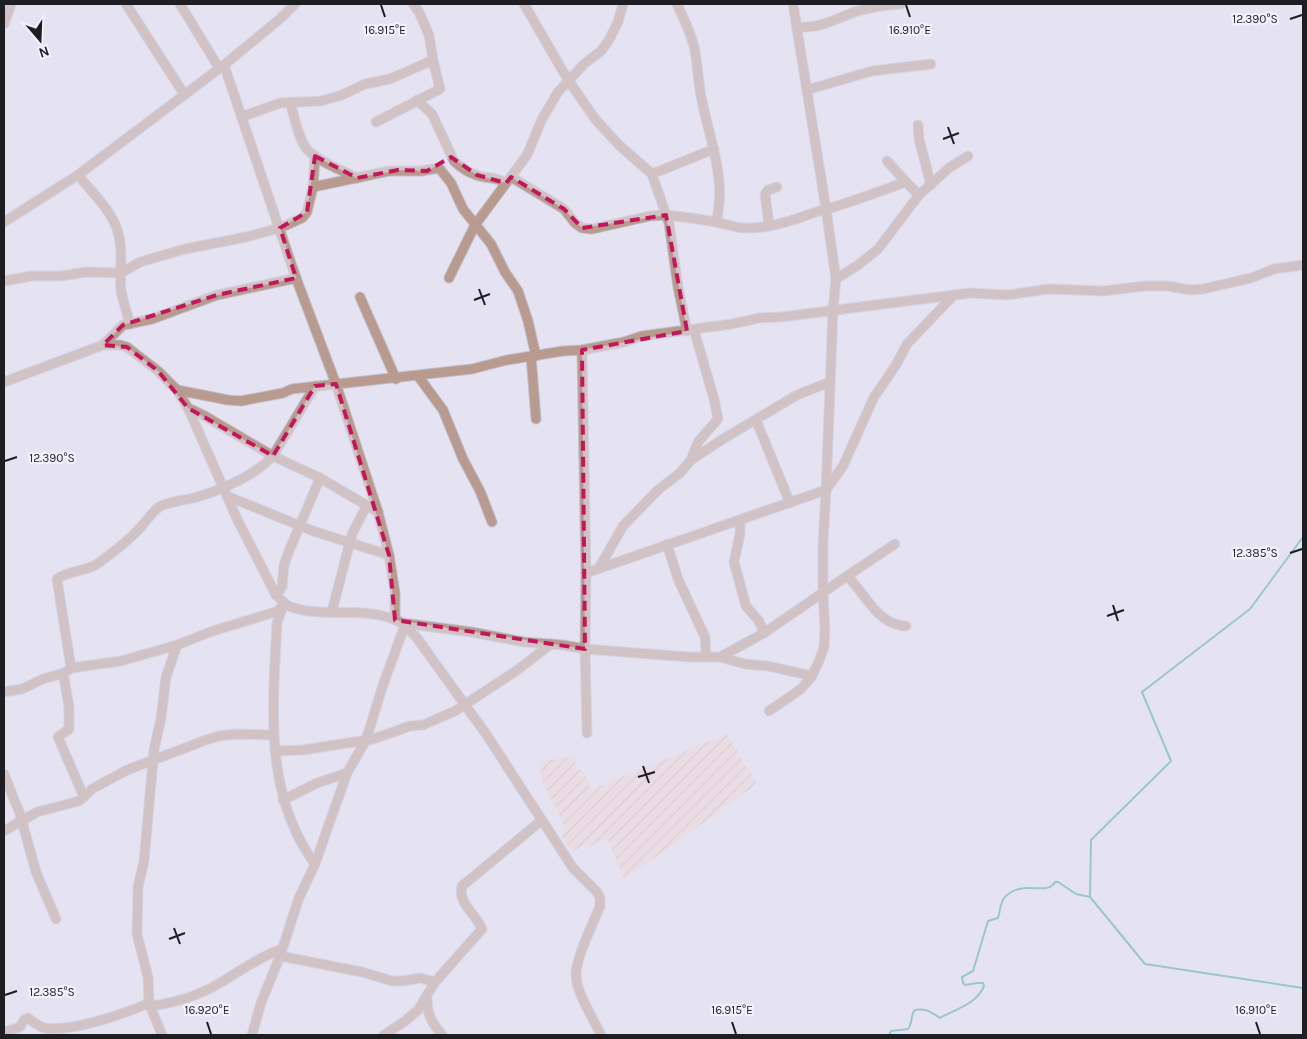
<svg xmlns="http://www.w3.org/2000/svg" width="1307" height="1039" font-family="Karla,sans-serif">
	<defs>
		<pattern id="industrial-furrows" width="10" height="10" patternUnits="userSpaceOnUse" patternTransform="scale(1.25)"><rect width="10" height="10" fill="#efd5d0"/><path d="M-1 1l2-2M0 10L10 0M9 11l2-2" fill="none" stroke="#ccb6b2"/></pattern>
	</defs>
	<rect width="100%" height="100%" fill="#e5e3f2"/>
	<polygon fill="url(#industrial-furrows)" points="727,734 757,784 624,880 608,839 589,847 587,843 572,852 561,835 567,831 542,781 539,762 574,756 577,770 583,770 590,790"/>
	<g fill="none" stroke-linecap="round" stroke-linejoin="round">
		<g stroke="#42a1a2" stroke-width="2">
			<polyline points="1090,897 1145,964 1303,988"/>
			<path d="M889,1035L891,1031L908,1029C913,1023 910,1015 915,1010C926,1008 931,1012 940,1018C955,1009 976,1005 984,986L983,983H977L965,985L963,983L962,977L973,971L988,921L998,918C1000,912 1000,904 1004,898C1021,878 1047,897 1055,882H1058L1076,894L1090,897L1091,840L1171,761L1142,692L1250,609L1303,537"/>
		</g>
		<g stroke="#c1bfcd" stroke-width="11">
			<g id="minor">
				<polyline points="126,4 184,94"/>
				<polyline points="180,4 219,68"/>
				<polyline points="524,4 568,80 596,120 620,146 652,174 666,215"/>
				<path d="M677,4C684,19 692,35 695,51C698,67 698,84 702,101C710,141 727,181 716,222"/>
				<polyline points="4,24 11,4"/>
				<path d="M797,27C820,29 837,18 858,11C871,7 887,5 901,4"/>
				<polyline points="224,65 296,278 336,384 378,512 389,555 395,593 395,620"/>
				<polyline points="807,90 872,71 931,64"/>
				<path d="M417,100L432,114L454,161C460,167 470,173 479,176C490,179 494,176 506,183"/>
				<path d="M290,102C294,115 298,138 306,148C316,161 342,170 357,178"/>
				<polyline points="241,117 280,103 321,101 342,95 365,84 390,79 433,60"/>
				<polyline points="376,122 440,89 433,60 429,35 419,12 413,4"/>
				<polyline points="918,125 919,139 931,185"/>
				<polyline points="887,161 906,182"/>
				<polyline points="652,174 714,149"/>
				<path d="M78,175C91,191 110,209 117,229C124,249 119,270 121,290C123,302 127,313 130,324"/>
				<polyline points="511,177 564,209 575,223 582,228 592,229 650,216 666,215"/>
				<polyline points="313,187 389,171 421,171 439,168 451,183 463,209 491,244 505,272 518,291 528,321 536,356"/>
				<polyline points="4,222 78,175 224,65 281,18 295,4"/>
				<polyline points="769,225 765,194 768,190 777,187"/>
				<polyline points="449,278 475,225 527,155 542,119 558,92 584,64 601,51 609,40 618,22 623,4"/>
				<polyline points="836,279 858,265 878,249 919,195 949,168 968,156"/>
				<polyline points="4,281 32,276 61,276 86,272 121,273 140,262 185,249 246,237 280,228 302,218 307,212 313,187 315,156"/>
				<polyline points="360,297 396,379"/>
				<path d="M687,331L678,287L669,223L666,215C683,217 702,219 719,223C727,224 736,228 745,228C774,229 799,217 826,209C853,202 879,191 906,182L919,195"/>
				<polyline points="103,345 123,325 152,319 217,295 296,278"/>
				<polyline points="582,350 586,573 585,649 587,733"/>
				<polyline points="531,356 536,419"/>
				<polyline points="418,376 443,410 463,459 480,491 492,522"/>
				<path d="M4,382L103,345H120L127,347L158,371L177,390L188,408L238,521L276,595C281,599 285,605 291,607C326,619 367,605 400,622C407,626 412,633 417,638L486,734L573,868L597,892L600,898V906C593,924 576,957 576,975C576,992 594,1020 601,1035"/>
				<polyline points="177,390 228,400 241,401 283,393 292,389 472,369 507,360 563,351 582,350 624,342 642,336 732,324 759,318 781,317 970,293 1008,295 1048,289 1104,291 1145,286 1168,286 1190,290 1203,289 1251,278 1274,269 1303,265"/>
				<polyline points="188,408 203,415 273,456 320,478 378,512"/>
				<polyline points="756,420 790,503"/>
				<polyline points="691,460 698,442 718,419 714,399 694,330"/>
				<polyline points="227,496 313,531 389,555"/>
				<polyline points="740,521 740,534 734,562 746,606 759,621 764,633"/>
				<polyline points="667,544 678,579 705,637 706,657"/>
				<polyline points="599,568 623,526 658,490 680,473 691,460 723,439 797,395 830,382"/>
				<polyline points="586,573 826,490 833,310 836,279 826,209 793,4"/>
				<polyline points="847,576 895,544"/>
				<polyline points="276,595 282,587 284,565 289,551 320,478"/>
				<path d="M283,606L277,623C273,705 263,794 315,864"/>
				<polyline points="332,611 352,534 367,505"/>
				<polyline points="402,623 471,632 524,642 562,645 585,649 689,657 720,657 745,664 768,666 812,676"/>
				<path d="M720,657L764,633L847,576C866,594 877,625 906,626"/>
				<path d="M71,668L57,579C69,570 84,572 97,564C111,554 127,542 139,529C146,522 151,513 159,507C170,501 182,501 194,498C221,490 253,477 273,456L315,386"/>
				<polyline points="63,673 69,706 69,729 58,737 84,797"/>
				<polyline points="4,692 22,689 43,679 64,673 71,668 121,661 177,645 210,632 278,611 284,603"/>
				<polyline points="769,711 801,689 812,676 819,661 824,647 825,630 823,593 823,544 826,490 843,466 874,397 896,365 907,344 953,296"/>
				<polyline points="275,751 303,750 373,739 410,726 423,725 455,711 516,671 551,644"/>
				<polyline points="4,774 20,814 36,872 56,919"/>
				<polyline points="283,800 317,783 347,773"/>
				<polyline points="4,831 37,812 79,801 92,789 127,770 206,740 219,736 236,734 273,735"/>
				<polyline points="280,956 362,972 392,981 403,981 420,978 435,982"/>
				<path d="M427,997C427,1015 431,1021 442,1035"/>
				<path d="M150,1006C175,1003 198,996 220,983C240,971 259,957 282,949"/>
				<path d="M4,1032L20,1027L24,1020L28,1018C33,1022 39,1027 45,1028C72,1032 124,1014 149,1003"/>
				<polyline points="162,1035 149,1003 148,977 137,934 138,887 144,861 154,750 161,718 166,677 177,645"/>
				<polyline points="252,1035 261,1003 280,956 299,898 315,864 347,773 366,740 383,685 405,625"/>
				<path d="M384,1035L405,1021L418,1010L435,982L482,929C476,914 457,903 462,886L542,820"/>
			</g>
		</g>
		<use href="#minor" stroke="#b89a8e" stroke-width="9"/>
	</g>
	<path d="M0 0H1307V1039H0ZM315,156L357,178L398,170L427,171L451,157L477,175L506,183L511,177L564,209L582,228L666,215L687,331L582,350L585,649L395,620L389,555L336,384L315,386L273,456L188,408L158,371L127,347L103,345L123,325L217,295L296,278L280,228L307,212Z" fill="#e5e3f2" fill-opacity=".55" fill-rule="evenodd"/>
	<path fill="none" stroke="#c2185b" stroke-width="4" stroke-dasharray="10 6" stroke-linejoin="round" d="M315,156L357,178L398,170L427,171L451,157L477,175L506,183L511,177L564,209L582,228L666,215L687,331L582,350L585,649L395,620L389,555L336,384L315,386L273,456L188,408L158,371L127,347L103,345L123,325L217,295L296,278L280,228L307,212Z"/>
	<path fill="none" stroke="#1e1d22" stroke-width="2" d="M381,5L385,17M906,5L910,17M1290,19L1302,15M948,127L954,144M943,139L959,133M479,289L485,305M474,300L490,294M5,461L17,457M1290,553L1302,549M1113,605L1118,621M1107,616L1124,610M643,766L649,783M638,777L655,772M174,928L180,944M169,939L185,933M5,995L17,991M207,1022L211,1034M732,1022L736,1034M1256,1022L1260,1034"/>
	<g font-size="12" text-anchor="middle" fill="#1e1d22" stroke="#f3f1ff" stroke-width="4.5" stroke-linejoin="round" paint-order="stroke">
		<text x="1255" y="23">12.390°S</text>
		<text x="385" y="34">16.915°E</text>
		<text x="910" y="34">16.910°E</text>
		<text x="52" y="462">12.390°S</text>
		<text x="1255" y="557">12.385°S</text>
		<text x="52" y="996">12.385°S</text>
		<text x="207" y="1014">16.920°E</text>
		<text x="732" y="1014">16.915°E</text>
		<text x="1256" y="1014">16.910°E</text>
	</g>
	<rect width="1307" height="1039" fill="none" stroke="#1e1d22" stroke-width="10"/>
	<g transform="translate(40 40) rotate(161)" stroke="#f3f1ff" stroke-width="4" paint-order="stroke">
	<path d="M0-4L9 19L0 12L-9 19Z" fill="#1e1d22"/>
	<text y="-8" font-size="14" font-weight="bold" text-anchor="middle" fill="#1e1d22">N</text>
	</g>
</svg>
